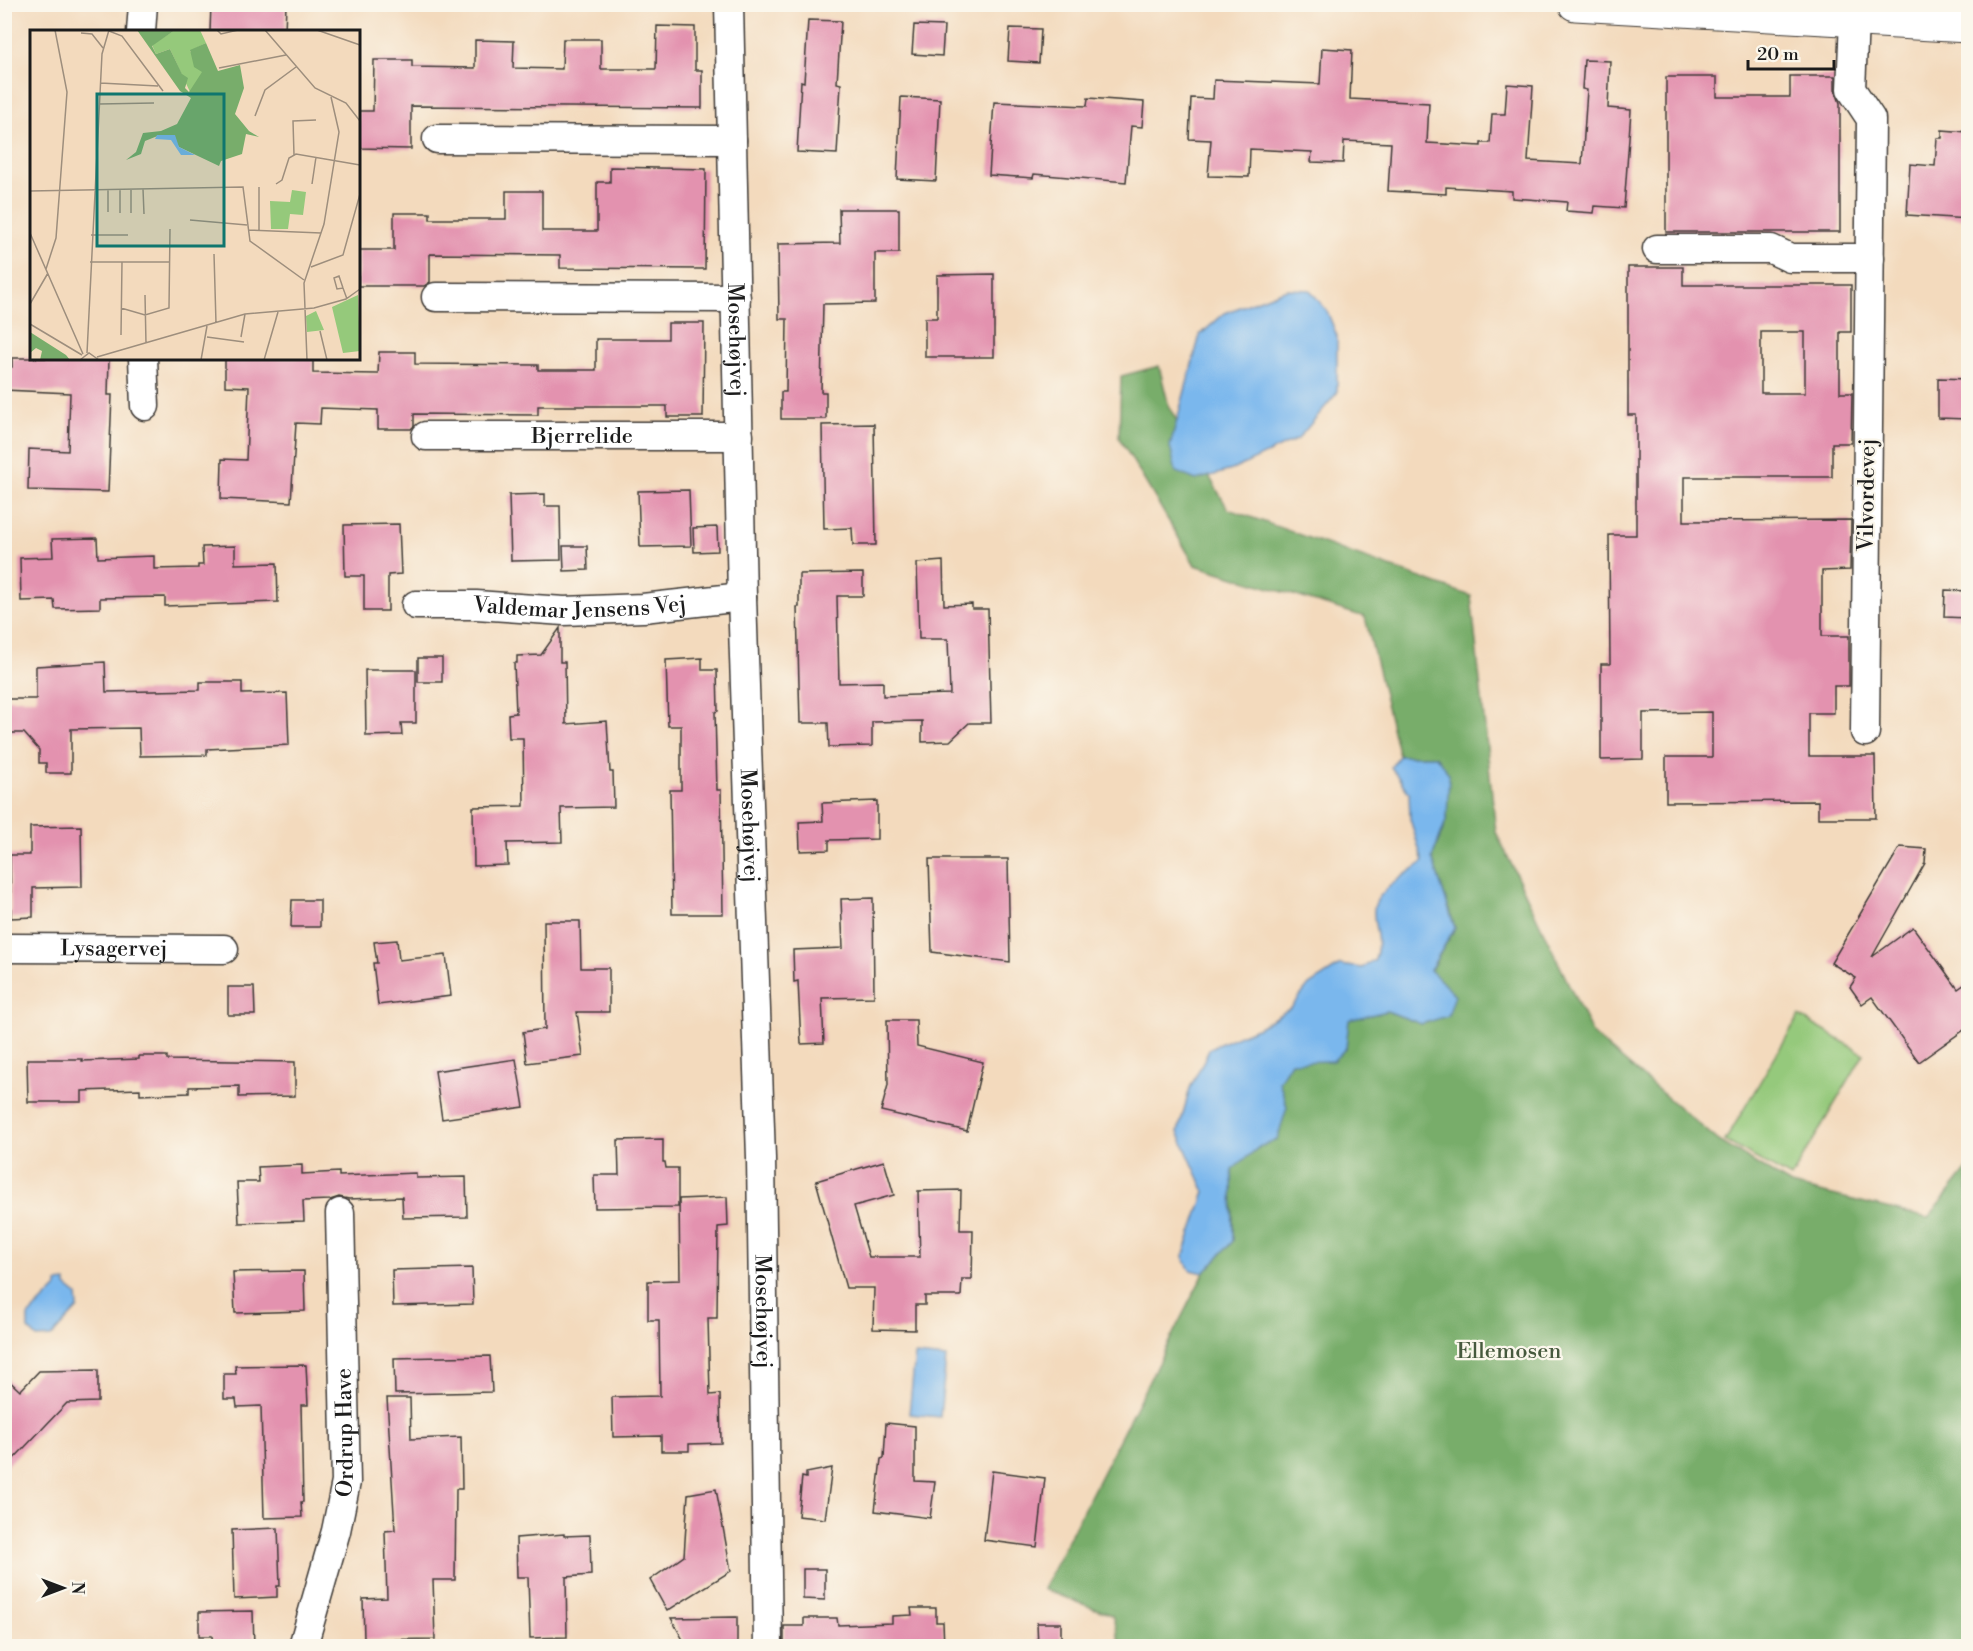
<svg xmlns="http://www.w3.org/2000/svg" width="1973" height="1651" font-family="'Libre Bodoni',serif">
	<rect width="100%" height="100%" fill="#fbf7ec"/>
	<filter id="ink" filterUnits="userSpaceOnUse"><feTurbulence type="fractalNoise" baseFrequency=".0167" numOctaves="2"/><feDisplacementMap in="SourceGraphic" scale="12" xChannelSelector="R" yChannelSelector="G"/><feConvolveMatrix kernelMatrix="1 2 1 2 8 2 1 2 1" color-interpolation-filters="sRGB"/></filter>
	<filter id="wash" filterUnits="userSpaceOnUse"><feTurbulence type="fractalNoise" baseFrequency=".008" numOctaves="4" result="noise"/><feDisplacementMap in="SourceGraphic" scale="24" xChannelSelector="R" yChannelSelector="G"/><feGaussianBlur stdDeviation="1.35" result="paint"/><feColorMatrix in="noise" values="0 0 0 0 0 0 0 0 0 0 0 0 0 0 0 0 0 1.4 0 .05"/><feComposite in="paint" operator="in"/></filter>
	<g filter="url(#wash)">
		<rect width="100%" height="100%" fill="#f3dabd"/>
		<polygon fill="#95c97b" stroke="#58724c" stroke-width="1.5" points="1799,1016 1864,1054 1791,1178 1725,1141"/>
		<polygon fill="#78ad6b" stroke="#4a6444" stroke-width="1.5" points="1159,366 1169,407 1228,509 1471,596 1496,832 1593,1035 1719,1141 1791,1185 1928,1218 1968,1168 1968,1646 1121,1646 1112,1615 1043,1589 1204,1273 1233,1241 1232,1169 1259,1147 1287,1107 1279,1081 1291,1061 1333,1060 1346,1048 1348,1020 1387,1011 1421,1024 1430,971 1455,928 1432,858 1447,818 1436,756 1399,756 1365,617 1195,565 1119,438 1121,376"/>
		<g fill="#7ab7ed" stroke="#4b6a84" stroke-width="1.5">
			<polygon points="1287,289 1310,290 1327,311 1337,336 1337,393 1298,439 1232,470 1196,480 1176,472 1170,446 1200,335 1225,313"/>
			<path d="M1399,756H1436L1449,774L1447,818L1432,858L1455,928L1430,970L1455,995L1448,1016L1421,1024L1387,1011L1349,1020L1346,1048L1333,1061L1291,1062L1279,1081L1287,1107L1277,1140L1259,1147L1232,1170L1233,1241L1204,1273L1190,1270L1183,1257L1205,1192L1178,1132L1190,1088L1210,1048L1259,1027L1291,1008L1309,985L1340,965L1362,968L1375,960C1382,937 1373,930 1374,910C1374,892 1409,873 1423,862L1410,819L1409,793L1391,767Z"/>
			<polygon points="66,1282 66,1286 77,1295 78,1308 51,1337 37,1338 28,1329 28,1316 57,1287 57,1283"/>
			<polygon points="915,1355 946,1358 940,1417 909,1414"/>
		</g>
		<g id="blocks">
			<g fill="#e392af" fill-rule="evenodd">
				<polygon points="211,4 286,4 285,32 210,32"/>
				<polygon points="808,20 841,21 837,83 841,84 837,154 797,152 801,81 804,82"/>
				<polygon points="914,25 944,26 942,56 912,54"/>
				<polygon points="657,26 695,27 695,70 702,70 702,108 411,106 411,149 358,148 358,111 373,111 374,60 412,60 412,67 475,68 475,40 514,41 513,68 562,69 563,39 601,39 601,69 656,69"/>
				<polygon points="1010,28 1041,29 1039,63 1008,61"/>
				<polygon points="1322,48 1352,50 1350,99 1429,103 1427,143 1481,146 1481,143 1490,143 1492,114 1505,114 1507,84 1533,86 1528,161 1582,164 1587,90 1582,89 1584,60 1610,61 1608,108 1631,110 1624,208 1595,206 1594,213 1566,211 1567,202 1512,198 1512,191 1446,187 1446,194 1388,191 1391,143 1344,141 1343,163 1311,162 1312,152 1250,149 1249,177 1208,176 1211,140 1189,139 1191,98 1213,99 1214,80 1320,84"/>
				<polygon points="1790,76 1835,76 1835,89 1840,103 1840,232 1666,232 1666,77 1717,77 1717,97 1790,97"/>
				<polygon points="901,97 940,99 936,181 897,179"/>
				<polygon points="1088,98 1144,102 1142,127 1131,126 1126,182 1034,174 1033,178 989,175 994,102 1087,106"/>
				<polygon points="1942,130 1968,132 1968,219 1907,215 1910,164 1935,166 1937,138 1942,138"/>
				<polygon points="610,167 706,169 705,269 560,268 560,255 430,254 430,282 424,286 358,286 358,250 394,250 394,213 430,213 430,219 506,219 506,191 542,191 542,231 597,231 597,182 610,182"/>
				<polygon points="839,209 899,209 899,253 875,253 875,303 823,304 821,392 826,392 826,419 781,419 781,392 786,392 787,319 779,319 778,244 840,243"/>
				<path d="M1628,267H1683V285H1851V332H1840V393H1852L1851,443H1832V477H1684V521L1851,520L1850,570L1822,571V636H1849V686H1834V713H1809V756H1875L1876,818H1818V801L1666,802V757H1712V712L1643,713V759L1601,760V664H1610L1609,535H1636V415H1628ZM1761,332H1805V393H1761Z"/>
				<polygon points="994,274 994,357 925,357 925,318 937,318 937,275"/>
				<polygon points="668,323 704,323 703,417 667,417 667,406 538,406 538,415 414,414 414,426 411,429 378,429 378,410 321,408 320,424 296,423 291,502 221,499 222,459 246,460 249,387 225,386 225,358 313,358 313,373 378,374 379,352 415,352 415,364 538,365 538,370 596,370 596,339 668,339"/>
				<polygon points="12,358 109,358 108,395 112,395 108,492 28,490 29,449 68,451 70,393 4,390 5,367 12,367"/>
				<polygon points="1938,378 1968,379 1968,419 1938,418"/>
				<polygon points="874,424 876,545 853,545 852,528 824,529 822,425"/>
				<polygon points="689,490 691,546 640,547 638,491"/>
				<polygon points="545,494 545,506 560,506 561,560 511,561 509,495"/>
				<polygon points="399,524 401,574 388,575 388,611 364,611 364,576 345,576 344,525"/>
				<polygon points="717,527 718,551 694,552 693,528"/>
				<polygon points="97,538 98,558 154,556 154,569 198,568 198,565 203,565 202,547 235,546 235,564 277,563 278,602 165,606 165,597 100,598 100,608 55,609 54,600 21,601 20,558 53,557 52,539"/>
				<polygon points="563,546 587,546 588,570 564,571"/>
				<polygon points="943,561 944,605 972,604 972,609 988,609 991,723 969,723 950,741 922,742 922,721 872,722 872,746 829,747 828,723 800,723 797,607 799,607 799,574 863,573 863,596 837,596 839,683 883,682 883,696 950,694 948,639 919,639 917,563"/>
				<polygon points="1945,590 1968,591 1968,618 1944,617"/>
				<polygon points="560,628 560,662 565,662 566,724 607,721 610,772 613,772 614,807 561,808 562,842 507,843 508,865 474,866 473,807 524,806 523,738 509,738 508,714 516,713 514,663 517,663 517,656 541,655"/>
				<rect x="418" y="658" width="24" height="24"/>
				<polygon points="702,658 702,670 717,670 718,711 715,712 717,790 721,790 723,914 672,914 670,790 681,790 681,726 668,726 666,660"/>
				<polygon points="105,662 106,692 200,690 200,682 242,682 242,694 287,693 289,745 207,749 207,755 140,756 139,728 71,729 71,773 46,773 46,763 39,763 39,750 24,733 4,733 4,699 36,699 36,666"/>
				<polygon points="365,670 416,670 416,723 401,723 402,735 366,736"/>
				<polygon points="877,801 877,839 829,840 829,850 800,851 799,822 823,821 822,803"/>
				<polygon points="81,826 82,887 33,888 33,917 11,918 10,855 30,855 30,827"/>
				<polygon points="1900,847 1926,849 1925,863 1872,957 1913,927 1958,989 1968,982 1968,1027 1919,1062 1872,997 1862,1004 1850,987 1856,978 1831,963"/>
				<polygon points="929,859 1008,859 1010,962 932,952"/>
				<polygon points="873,898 874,997 822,998 824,1043 801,1044 798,981 794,982 793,950 843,948 841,899"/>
				<polygon points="292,900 320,900 320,927 291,927"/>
				<polygon points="544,921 580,921 581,968 609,968 609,1012 577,1012 583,1056 527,1063 523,1032 545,1029"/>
				<polygon points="397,940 399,960 446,955 451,996 378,1005 373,963 377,963 374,942"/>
				<polygon points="228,987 254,987 255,1015 228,1015"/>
				<polygon points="887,1020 916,1020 917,1046 983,1062 967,1131 881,1111 888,1085"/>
				<polygon points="139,1056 167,1056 167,1060 295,1062 295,1096 239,1097 239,1086 189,1087 189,1093 140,1095 140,1089 82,1091 82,1102 28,1102 27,1059 82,1059 82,1061 139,1059"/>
				<polygon points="516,1059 524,1107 442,1119 435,1071"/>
				<polygon points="663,1139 663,1162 665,1162 666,1168 678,1168 678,1207 595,1208 594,1175 619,1175 618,1140"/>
				<polygon points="884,1161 894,1195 854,1206 869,1257 920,1257 918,1191 961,1190 960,1230 973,1230 972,1279 962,1279 961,1296 925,1296 925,1305 915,1305 915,1330 873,1329 874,1288 846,1288 816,1181"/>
				<polygon points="302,1165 302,1174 339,1172 339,1176 416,1173 416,1178 466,1177 467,1217 403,1218 402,1197 349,1199 339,1197 330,1200 303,1201 304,1221 239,1223 237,1182 259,1182 258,1167"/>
				<polygon points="727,1197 728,1226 718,1227 717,1318 708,1318 710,1395 720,1394 721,1443 689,1444 689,1451 661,1451 661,1436 613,1437 612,1397 660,1396 659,1320 648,1320 648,1281 680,1280 679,1199"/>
				<polygon points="472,1268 473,1304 393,1306 392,1270"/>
				<polygon points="304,1271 305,1311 235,1313 233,1272"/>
				<polygon points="490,1356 492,1392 395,1394 394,1358"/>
				<polygon points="306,1365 308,1405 301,1405 303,1502 301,1502 302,1517 264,1518 261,1406 237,1407 236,1399 224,1399 224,1374 236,1374 235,1366"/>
				<polygon points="98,1370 98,1402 67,1403 4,1469 4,1376 20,1391 39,1371"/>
				<polygon points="387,1398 410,1398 411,1439 461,1437 462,1489 456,1489 455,1580 433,1580 435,1639 364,1640 363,1599 387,1598 385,1531 395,1530"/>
				<polygon points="886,1423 915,1426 915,1481 935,1482 930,1518 875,1511 881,1459 884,1458"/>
				<polygon points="832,1468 825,1519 798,1516 802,1477 806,1478 806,1473"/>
				<polygon points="992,1471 1045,1478 1037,1547 984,1540"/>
				<polygon points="716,1489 731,1571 667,1611 650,1580 684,1556 688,1494"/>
				<polygon points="278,1528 280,1586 277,1586 277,1597 234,1599 232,1530"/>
				<polygon points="564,1534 564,1536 590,1535 591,1575 566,1577 567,1637 530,1638 528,1577 517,1577 516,1538"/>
				<polygon points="803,1569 825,1569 825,1600 803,1599"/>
				<polygon points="911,1608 936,1608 936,1622 943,1622 944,1647 784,1647 784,1626 804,1626 804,1618 837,1618 838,1625 892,1623 892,1616 912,1615"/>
				<polygon points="253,1611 254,1647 213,1647 212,1636 199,1636 199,1612"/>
				<polygon points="737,1617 737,1647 687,1647 671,1618"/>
				<polygon points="1037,1623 1061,1623 1061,1647 1038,1647"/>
			</g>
		</g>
	</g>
	<g filter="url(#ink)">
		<use href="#blocks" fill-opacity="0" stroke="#3c3834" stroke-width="1.5"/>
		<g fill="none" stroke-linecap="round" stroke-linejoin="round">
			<g stroke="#3c3834" stroke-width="31">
				<g id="minor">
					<path id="s1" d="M729,4L742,597L761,1158L768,1646"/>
					<polyline points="1854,20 1851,89 1871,119 1865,732"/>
					<polyline points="141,32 143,4"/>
					<polyline points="437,139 732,140"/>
					<polyline points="1657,249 1771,249 1790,258 1870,258"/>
					<polyline points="436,297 736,298"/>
					<polyline points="143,358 145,406"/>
					<path id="s2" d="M426,436H739"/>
					<path id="s3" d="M416,605H476L564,611L643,608L742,597"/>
					<path id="s4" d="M4,948L224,949"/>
					<path id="s5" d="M303,1646L336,1531L346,1482L340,1213"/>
				</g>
			</g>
			<g stroke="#3c3834" stroke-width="35">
				<polyline id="tertiary" points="1575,4 1968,26"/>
			</g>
			<use href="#minor" stroke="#fff" stroke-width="28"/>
			<use href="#tertiary" stroke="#fff" stroke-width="33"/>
		</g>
	</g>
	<g text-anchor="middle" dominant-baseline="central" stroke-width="4.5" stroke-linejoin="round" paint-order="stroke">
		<g font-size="22" fill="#1c1c1c" stroke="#fbf7ec">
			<text stroke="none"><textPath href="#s1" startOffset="336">Mosehøjvej</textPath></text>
			<text stroke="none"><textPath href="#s2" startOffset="156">Bjerrelide</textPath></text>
			<text transform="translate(1867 495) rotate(-89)">Vilvordevej</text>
			<text stroke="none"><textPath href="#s3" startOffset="164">Valdemar Jensens Vej</textPath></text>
			<text stroke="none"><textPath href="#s1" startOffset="822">Mosehøjvej</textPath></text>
			<text stroke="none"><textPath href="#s4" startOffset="110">Lysagervej</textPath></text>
			<text stroke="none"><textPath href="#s1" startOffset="1308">Mosehøjvej</textPath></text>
			<text stroke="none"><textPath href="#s5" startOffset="219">Ordrup Have</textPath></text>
		</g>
		<g font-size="22" fill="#46593d" stroke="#fbf7ec">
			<text x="1509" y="1351">Ellemosen</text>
		</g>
	</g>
	<g transform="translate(30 30)">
		<rect width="330" height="330" fill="#f3dabd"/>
		<path d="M145,0H170L176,13L160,21L173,42L160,62L140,19L126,24L122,15ZM262,160L276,162L273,185L260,184L258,199H241L240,171L260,172ZM328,265L330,321L313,323L302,277ZM286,281L294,300L277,302L276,286Z" fill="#95c97b"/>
		<path d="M107,0H145L122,16L126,24L140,19L152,44L158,48L155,58L159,62L172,42L164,37L160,20L176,13L188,41L210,35L214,58L205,84L219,101L229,107L216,104L212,124L191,131L189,136L149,117L142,106L130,105L115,111L111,124L96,130L106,122L113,103L131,101L147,94L161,68L150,61ZM0,302L36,325L40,330H10L12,321L6,318L0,323Z" fill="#78ad6b"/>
		<path d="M145,105L149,117L165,125H151L141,110L125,109L127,105Z" fill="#7ab7ed"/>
		<path fill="none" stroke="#9d8e7d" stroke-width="1.5" d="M187,0L191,4L208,0M235,0L285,58L316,73L330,91M287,0L330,15M79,1L92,6L133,61M51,3L62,4L73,18M189,38L256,25M70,53L128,56M69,74L124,73M225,86L235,60L266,37M264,125L263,91L286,90M246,154L252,150L259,128L266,124L330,135M282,154L286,127M101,159V183M113,159L114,184M0,161L213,157L220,211L274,250M78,182V160M90,183V159M160,190L217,195M218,200L291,203M229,200V157M0,203L53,324M61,205H98M184,224L186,293M60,232H140M281,237L313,225L330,164M16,239L26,208L37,62L25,0M313,258L309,246L304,248L307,259L313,258L317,269M115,265L116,314M0,274L18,243M91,278L115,285L139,278L140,199M0,294L52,325M290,301L297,330M91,305L92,232M177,307L214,312M211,307L215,284M57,323L72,24L79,0M67,327L215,284L284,278L316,269L330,259M50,330L59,323L69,330M171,330L177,296M234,330L248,282M277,330L274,253L294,194L309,102L301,67"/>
		<path fill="#0f766e" fill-opacity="0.15" stroke="#0f766e" stroke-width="3" d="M67,64H194V216H67Z"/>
		<rect width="330" height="330" fill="none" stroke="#1c1c1c" stroke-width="3"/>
	</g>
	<rect width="1973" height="1651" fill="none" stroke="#fbf7ec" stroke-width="24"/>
	<g transform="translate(63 1588) rotate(90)" stroke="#fbf7ec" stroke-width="4.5" paint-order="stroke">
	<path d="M0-4.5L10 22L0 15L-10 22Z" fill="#1c1c1c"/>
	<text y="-9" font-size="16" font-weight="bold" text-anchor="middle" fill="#1c1c1c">N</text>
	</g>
	<path d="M1748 60v9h86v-9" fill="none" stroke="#1c1c1c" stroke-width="3"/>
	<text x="1757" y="60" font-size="18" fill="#1c1c1c" stroke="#fbf7ec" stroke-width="4.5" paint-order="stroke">20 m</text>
</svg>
